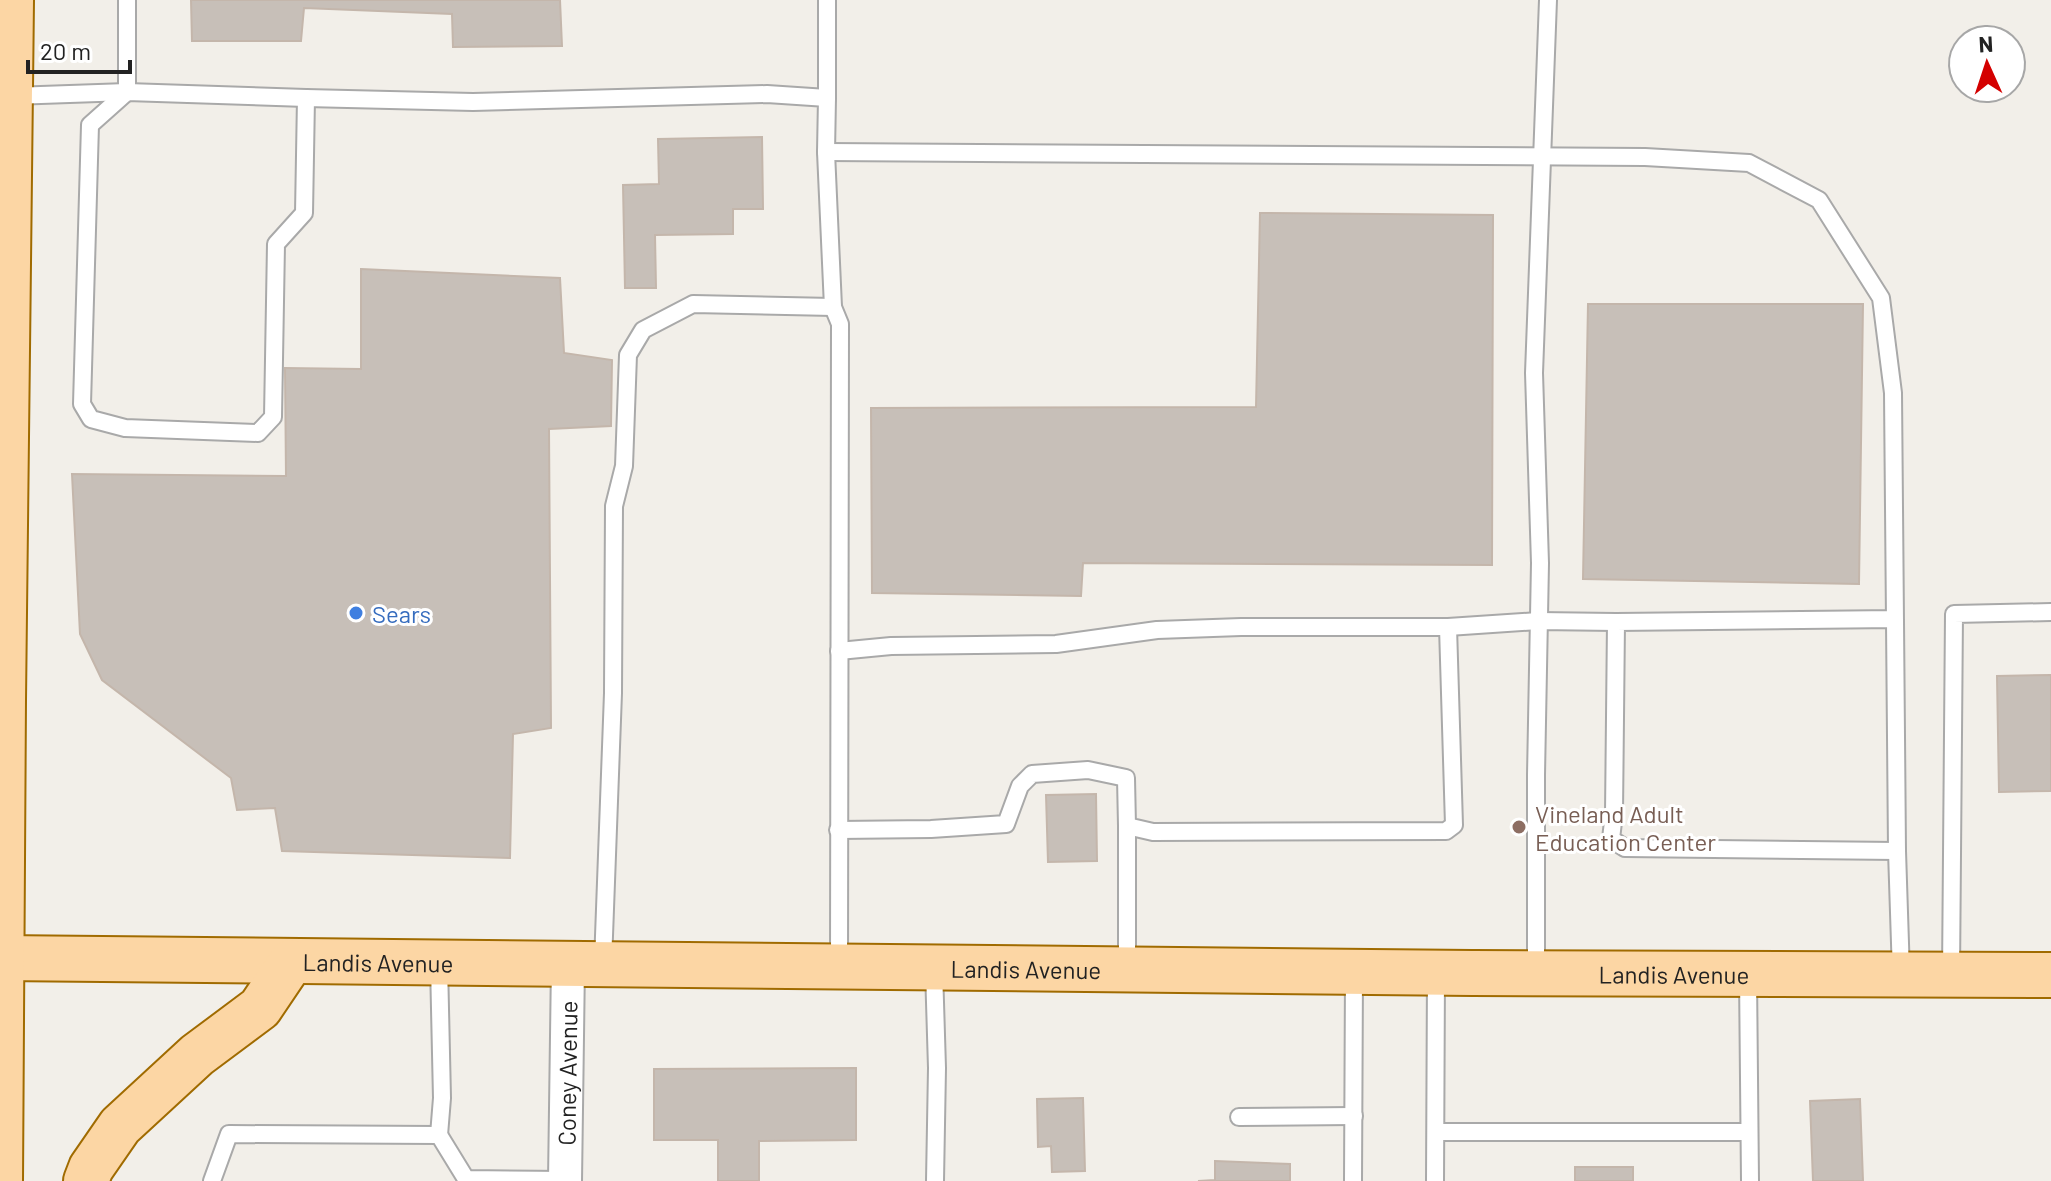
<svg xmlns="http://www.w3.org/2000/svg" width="2051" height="1181" font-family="Barlow,sans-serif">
	<rect width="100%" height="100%" fill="#f2efe9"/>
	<g fill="#c7bfb8" stroke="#c4b6ab" stroke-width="2">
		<polygon points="191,0 560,0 562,46 453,47 452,14 304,8 301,41 192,41"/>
		<polygon points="762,137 763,209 733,209 733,234 655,235 656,288 625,288 623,185 659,184 658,139"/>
		<polygon points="1260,213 1493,215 1492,565 1083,563 1081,596 872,593 871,408 1256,407"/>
		<polygon points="361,269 560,278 564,353 612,360 611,426 549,429 551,728 513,734 510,858 282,851 275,808 237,810 231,778 102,680 80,634 72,474 286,476 285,368 361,369"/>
		<polygon points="1588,304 1863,304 1859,584 1583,579"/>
		<polygon points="2051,675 2051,791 1999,792 1997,676"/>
		<polygon points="1096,794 1097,861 1048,862 1046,795"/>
		<polygon points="856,1068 856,1140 759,1141 759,1181 718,1181 718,1140 654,1140 654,1069"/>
		<polygon points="1083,1098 1085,1171 1052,1172 1051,1146 1038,1147 1037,1099"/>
		<polygon points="1860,1099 1863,1181 1813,1181 1810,1101"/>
		<polygon points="1215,1161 1290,1164 1290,1181 1198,1181 1215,1180"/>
		<rect x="1575" y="1167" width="58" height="14"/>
	</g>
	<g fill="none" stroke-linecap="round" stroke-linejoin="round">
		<g stroke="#a9a9a9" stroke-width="20">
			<g id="service">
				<polyline points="127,0 127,92 90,125 82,404 91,419 125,428 258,433 273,417 276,244 304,213 306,98 473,102 767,94 827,98 826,152 833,307 840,324 839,963"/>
				<polyline points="12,96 127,92 306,98"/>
				<polyline points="827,98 827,0"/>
				<polyline points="826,152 1645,157 1749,163 1819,200 1881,298 1893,393 1897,851 1625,848 1611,839 1614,813 1616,622 1895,619"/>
				<polyline points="839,651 891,646 1056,644 1157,630 1241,627 1448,627 1538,621 1616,622"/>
				<polyline points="838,830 931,829 1006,824 1020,786 1032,774 1088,770 1126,778 1127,826 1153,832 1446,831 1454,825 1448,627"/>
				<polyline points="1897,851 1901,974"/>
				<polyline points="603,963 613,693 614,506 624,466 628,355 643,330 693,304 833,307"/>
				<polyline points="1127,968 1127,826"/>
				<polyline points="934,969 937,1068 935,1181"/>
				<polyline points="1536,971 1536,775 1540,563 1534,373 1548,0"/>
				<polyline points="1748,975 1750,1181"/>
				<polyline points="1951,975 1954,614 2051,612"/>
				<polyline points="1239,1117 1354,1116"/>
				<polyline points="1436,1132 1749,1132"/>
				<polyline points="439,1135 442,1098 439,964"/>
				<polyline points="212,1181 229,1134 439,1135 466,1179 565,1180"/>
				<polyline points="1353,1181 1354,973"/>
				<polyline points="1435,1181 1436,974"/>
			</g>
		</g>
		<g stroke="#a9a9a9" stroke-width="36">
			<g id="minor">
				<path id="s1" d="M565,1181L568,964"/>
			</g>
		</g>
		<g stroke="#a06b00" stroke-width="48">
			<g id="primary">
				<path id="s2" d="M0,958L1472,973L2051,975"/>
				<polyline points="0,1181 3,700 11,0"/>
				<polyline points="86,1181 91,1168 120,1126 197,1055 260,1008 291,962"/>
			</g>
		</g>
		<use href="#service" stroke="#fff" stroke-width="16"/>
		<use href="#minor" stroke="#fff" stroke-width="32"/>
		<use href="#primary" stroke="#fcd6a4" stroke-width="44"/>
	</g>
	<circle fill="#3f7fe0" stroke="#fff" stroke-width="3" cx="356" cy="613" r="8"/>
	<circle fill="#8d6e63" stroke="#fff" stroke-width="3" cx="1519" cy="827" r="8"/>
	<g text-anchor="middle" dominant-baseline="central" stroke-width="6" stroke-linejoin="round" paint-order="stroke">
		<g font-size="24" fill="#366cbe" stroke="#fff" text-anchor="start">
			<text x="372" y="613">Sears</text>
		</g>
		<g font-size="24" fill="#785e54" stroke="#fff" text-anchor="start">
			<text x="1535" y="813">Vineland Adult<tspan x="1535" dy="28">Education Center</tspan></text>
		</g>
		<g font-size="24" fill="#222" stroke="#fff">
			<text stroke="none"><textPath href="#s2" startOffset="378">Landis Avenue</textPath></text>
			<text stroke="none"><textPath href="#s2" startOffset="1026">Landis Avenue</textPath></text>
			<text stroke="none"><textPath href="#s2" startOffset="1674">Landis Avenue</textPath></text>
			<text stroke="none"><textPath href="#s1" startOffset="108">Coney Avenue</textPath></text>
		</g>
	</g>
	<g transform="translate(1987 64) rotate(357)"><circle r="38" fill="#ffffff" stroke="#a7a7a7" stroke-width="2"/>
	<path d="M0-6L14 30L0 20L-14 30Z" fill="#d40000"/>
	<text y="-12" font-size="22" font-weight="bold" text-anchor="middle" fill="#222222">N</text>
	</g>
	<path d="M28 60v12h102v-12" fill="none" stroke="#222222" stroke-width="4"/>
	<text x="40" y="60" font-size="24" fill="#222222" stroke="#ffffff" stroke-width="6" paint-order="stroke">20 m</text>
</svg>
